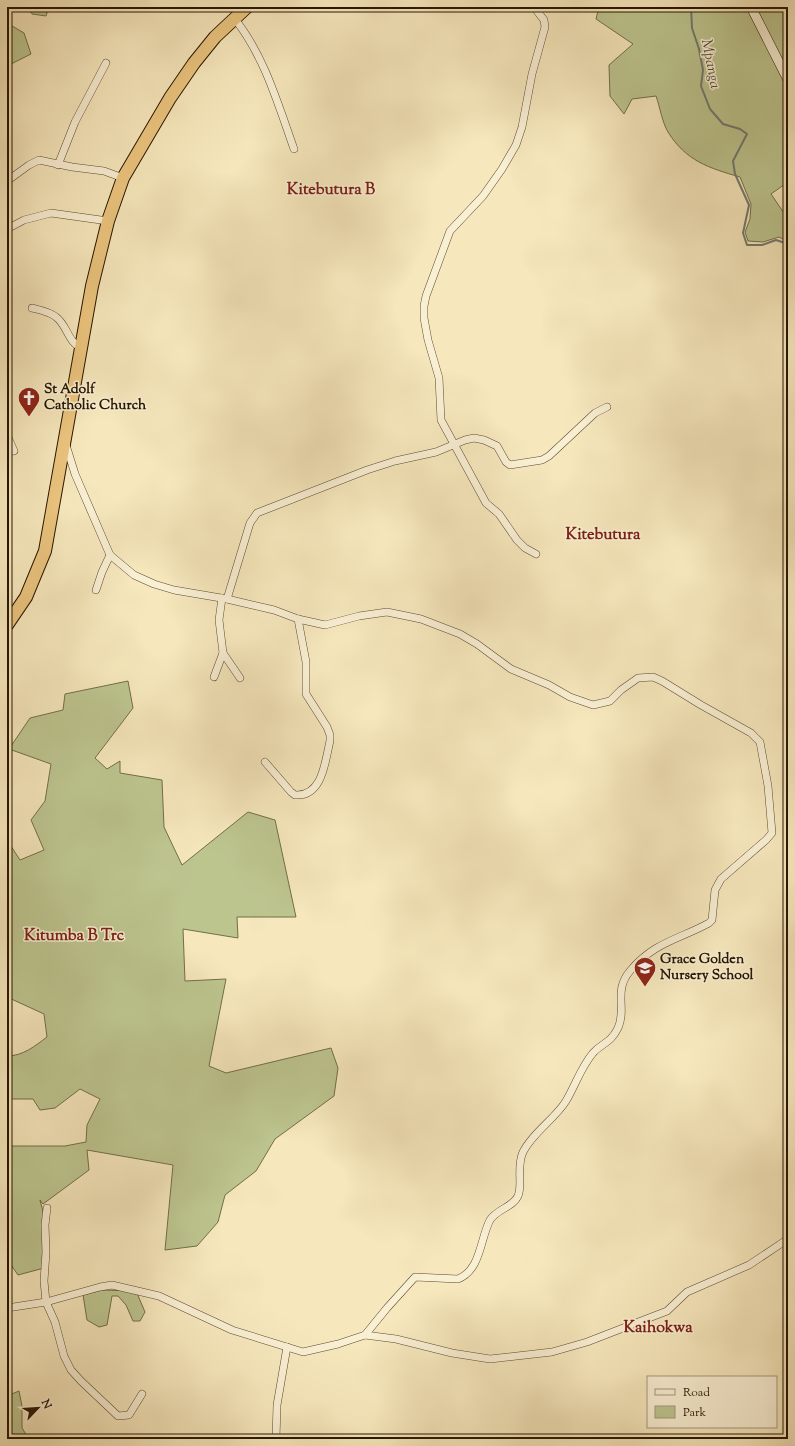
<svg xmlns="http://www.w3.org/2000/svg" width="795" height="1446" font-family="'Sorts Mill Goudy',serif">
	<rect width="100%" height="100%" fill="#f6e7bc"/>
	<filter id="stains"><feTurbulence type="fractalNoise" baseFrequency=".005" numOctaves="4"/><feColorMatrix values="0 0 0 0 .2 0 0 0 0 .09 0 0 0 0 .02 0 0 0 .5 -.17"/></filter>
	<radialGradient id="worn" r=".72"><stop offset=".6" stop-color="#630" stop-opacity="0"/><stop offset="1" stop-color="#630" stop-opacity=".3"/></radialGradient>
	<g fill="#bdc58f" stroke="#726e48">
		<polygon points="28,7 49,7 46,16 32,14"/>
		<path d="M599,7H747L788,85V182L771,194L788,219V242L779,237L763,242L748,241L745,232L750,219L751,204L740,177C709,168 686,161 668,132C662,122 660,107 656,96L632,99L624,114L610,96L609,65L633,44L596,19Z"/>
		<polygon points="755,7 788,7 788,71"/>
		<polygon points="7,23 24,33 31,54 7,66"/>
		<path d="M128,681L133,708L95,758L107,769L120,761V773L162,780L164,827L182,865L248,812L275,820L296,917H237L238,938L183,929L185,981L226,979L209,1066L226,1073L331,1048L338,1068L334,1096L275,1139L256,1171L225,1195L218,1222L197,1246L165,1250L173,1165L87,1150L89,1170L43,1204L40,1200L45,1219L44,1268L18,1275L7,1259V1146H65L86,1142L87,1125L100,1099L80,1089L55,1108L40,1110L33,1099H7V1056C23,1056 35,1046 47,1037L44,1014L7,997V840L20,860L44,850L31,820L45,801L51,764L9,749L30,718L63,710L65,694Z"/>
		<polygon points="102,1290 136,1291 145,1312 140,1321 133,1321 126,1305 118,1296 112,1296 107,1325 99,1327 87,1320 83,1295"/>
		<polygon points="19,1391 22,1406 22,1428 27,1436 23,1439 15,1439 7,1430 7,1396"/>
	</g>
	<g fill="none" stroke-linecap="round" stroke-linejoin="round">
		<polyline stroke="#717a71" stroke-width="2" points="691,7 692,28 699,49 703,70 701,86 710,109 723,124 740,129 747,134 733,161 735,174 749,205 743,233 747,245 762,245 776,240 788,244"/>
		<g stroke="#5b4a2f" stroke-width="8">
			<g id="street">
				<polyline points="534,7 544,20 545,27 532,74 522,127 516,145 502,169 483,196 450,231 426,296 424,306 424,318 428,340 439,378 441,420 486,503 499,514 517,540 525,548 536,554"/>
				<path d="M234,18C264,55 278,104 294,149"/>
				<polyline points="58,165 75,122 106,63"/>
				<polyline points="7,181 29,165 39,160 72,167 104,171 123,178"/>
				<polyline points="7,229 24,220 51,213 108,221"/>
				<path d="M32,308C40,310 50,312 56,317C68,326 67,342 82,348"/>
				<polyline points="7,435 14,451"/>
				<polyline points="96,590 102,572 110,555"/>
				<polyline points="222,598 219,620 223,653 240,678"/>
				<polyline points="227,599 250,523 257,513 367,470 395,461 436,452 465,440 474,438 484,440 497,446 506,462 510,465 542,460 549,456 595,413 607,407"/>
				<polyline points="214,677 223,653"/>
				<path d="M265,762L291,792L295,795C323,797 325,761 330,741V735L327,727L306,694V662L298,619"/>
				<polyline points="47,1208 45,1225 46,1252 44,1281 46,1302 55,1322 64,1356 71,1370 81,1381 118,1416 129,1415 142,1394"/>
				<path d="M7,1308L46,1302L100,1287L112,1285L159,1296L232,1330L303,1352L338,1344L365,1335L387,1308L415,1277L458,1279C481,1270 480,1239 490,1220C497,1209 513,1207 518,1196C523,1185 516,1167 523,1152C533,1132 555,1119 566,1101C575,1086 581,1067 593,1053C603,1042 610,1044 618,1028C627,1008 613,991 630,971C654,942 680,939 709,923L712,920L715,890L721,879L766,840L772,833L768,786L760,742L751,733L701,705L662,681L653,677L638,678L621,690L610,701L593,705L570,697L549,685L511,669L477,644L460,634L421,619L387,612L359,616L325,625L298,619L274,610L227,599L174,590L154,584L134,575L110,555L75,474L66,445"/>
				<polyline points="365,1335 396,1339 452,1353 490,1359 552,1352 587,1342 667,1311 687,1292 749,1265 788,1239"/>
				<polyline points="276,1439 277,1405 287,1347"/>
			</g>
		</g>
		<g stroke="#271600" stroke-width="10">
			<polyline id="secondary" points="751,7 788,80"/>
		</g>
		<g stroke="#271600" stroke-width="14">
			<polyline id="highway" points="7,625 26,597 45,551 92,286 108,221 123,178 170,98 194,63 215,37 247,7"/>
		</g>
		<use href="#street" stroke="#f9efd3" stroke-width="7"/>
		<use href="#secondary" stroke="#f9efd3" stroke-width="9"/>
		<use href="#highway" stroke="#ebc47e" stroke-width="12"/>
	</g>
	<defs>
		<g id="church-pin" transform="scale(1.15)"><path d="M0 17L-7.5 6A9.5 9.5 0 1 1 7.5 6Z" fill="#8f2418" stroke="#f9efd3"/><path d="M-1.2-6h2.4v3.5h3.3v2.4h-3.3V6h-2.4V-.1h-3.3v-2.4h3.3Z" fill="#fff"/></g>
		<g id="school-pin" transform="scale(1.15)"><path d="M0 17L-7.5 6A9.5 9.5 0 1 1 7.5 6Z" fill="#8f2418" stroke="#f9efd3"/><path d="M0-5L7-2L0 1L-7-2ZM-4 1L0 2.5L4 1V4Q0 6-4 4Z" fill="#fff"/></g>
	</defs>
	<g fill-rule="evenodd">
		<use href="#church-pin" x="29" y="398"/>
		<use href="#school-pin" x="645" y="968"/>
	</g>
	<g text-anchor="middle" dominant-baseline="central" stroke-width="3" stroke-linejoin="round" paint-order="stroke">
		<g font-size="14" font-weight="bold" fill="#271600" stroke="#f9efd3" text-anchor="start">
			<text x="44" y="390">St Adolf<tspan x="44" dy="16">Catholic Church</tspan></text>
			<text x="660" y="960">Grace Golden<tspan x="660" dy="16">Nursery School</tspan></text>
		</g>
		<g font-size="15" font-style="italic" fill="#525042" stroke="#f9efd3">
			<text transform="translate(710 64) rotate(79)">Mpanga</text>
		</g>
		<g font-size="16" font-weight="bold" fill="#7a1f14" stroke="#f9efd3">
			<text x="331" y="190">Kitebutura B</text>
			<text x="603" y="535">Kitebutura</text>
			<text x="74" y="936">Kitumba B Trc</text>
			<text x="658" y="1328">Kaihokwa</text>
		</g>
	</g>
	<rect width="795" height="1446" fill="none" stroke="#f6e7bc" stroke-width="24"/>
	<rect x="8" y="8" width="779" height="1430" fill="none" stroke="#271600" stroke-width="2"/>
	<rect x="12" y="12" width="771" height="1422" fill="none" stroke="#271600"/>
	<rect x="647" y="1376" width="130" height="52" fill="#f9efd3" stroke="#a5987f"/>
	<rect x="655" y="1389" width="20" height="6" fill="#f9efd3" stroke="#a5987f"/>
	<text x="683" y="1396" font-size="12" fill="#271600">Road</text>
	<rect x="655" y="1406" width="20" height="12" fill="#bdc58f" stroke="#a5987f"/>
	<text x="683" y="1416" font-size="12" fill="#271600">Park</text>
	<g transform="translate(38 1408) rotate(65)" stroke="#f9efd3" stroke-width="3" paint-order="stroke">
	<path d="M0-3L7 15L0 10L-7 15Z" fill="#271600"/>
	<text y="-6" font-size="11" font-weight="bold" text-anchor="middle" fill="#271600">N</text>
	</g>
	<rect width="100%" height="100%" filter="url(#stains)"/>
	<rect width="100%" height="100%" fill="url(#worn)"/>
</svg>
